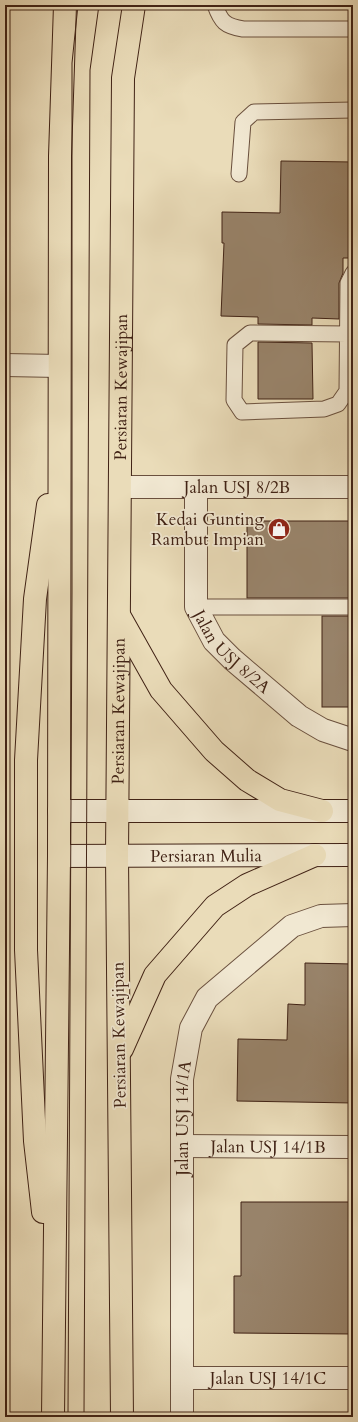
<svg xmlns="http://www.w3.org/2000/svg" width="358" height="1422" font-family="Cardo,serif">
	<rect width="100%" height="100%" fill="#eadcb9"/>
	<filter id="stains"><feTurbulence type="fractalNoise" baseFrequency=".005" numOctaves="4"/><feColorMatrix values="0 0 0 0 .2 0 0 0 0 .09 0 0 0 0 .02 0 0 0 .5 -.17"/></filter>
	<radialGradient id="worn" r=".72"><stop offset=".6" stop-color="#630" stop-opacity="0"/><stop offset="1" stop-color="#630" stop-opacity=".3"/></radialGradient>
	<g fill="#98836a" stroke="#402215">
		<polygon points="281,161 353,162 353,258 343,258 343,273 339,283 339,319 312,318 312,325 258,324 258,317 221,316 224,243 222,243 222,212 280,213"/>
		<polygon points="258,342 312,343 313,399 258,399"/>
		<rect x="247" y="521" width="106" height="77"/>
		<rect x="322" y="616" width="31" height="91"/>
		<polygon points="305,963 353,964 353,1103 237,1101 238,1039 287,1040 288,1004 305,1005"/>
		<polygon points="241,1202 353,1202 353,1334 234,1333 234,1276 241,1276"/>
	</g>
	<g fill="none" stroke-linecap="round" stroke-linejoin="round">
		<g stroke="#6a503e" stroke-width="17">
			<g id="service">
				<path d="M215,5C221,22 225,26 243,29H353"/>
				<polyline points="239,174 243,122 254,112 353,110"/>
				<polyline points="353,273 348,283 347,391 338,404 324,409 242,412 234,400 235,345 250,333 347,334 353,334"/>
				<polyline points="196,607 353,607"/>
			</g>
		</g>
		<g stroke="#6a503e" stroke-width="24">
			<g id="minor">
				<polyline points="5,365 59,366"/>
				<path id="s1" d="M120,487H353"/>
				<path id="s2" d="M196,487V607L214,641L232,659L299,716L323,730L353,740"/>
				<path id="s3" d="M182,1146L353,1147"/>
				<path id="s4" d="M182,1378H353"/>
				<path id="s5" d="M182,1417V1079L191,1028L207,998L292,926L321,916L353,915"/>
			</g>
		</g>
		<g stroke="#402215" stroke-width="24">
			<g id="secondary">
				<polyline points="59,811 353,811"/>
				<path id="s6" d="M59,856L353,855"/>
			</g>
		</g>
		<g stroke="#402215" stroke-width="24">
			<g id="primary">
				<polyline points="120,617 161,690 214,751 247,780 280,800 322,811"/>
				<polyline points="122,1049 155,975 215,906 247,885 315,855"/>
				<polyline points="43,1212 35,1141 26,950 26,760 35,599 48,505"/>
				<polyline points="53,1417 59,856 60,156 65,5"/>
				<path id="s7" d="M122,1417L117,856L123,78L134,5"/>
			</g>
		</g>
		<use href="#service" stroke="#f1e8d2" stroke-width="15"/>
		<use href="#minor" stroke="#f1e8d2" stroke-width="22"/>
		<use href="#secondary" stroke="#f1e8d2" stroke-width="22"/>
		<use href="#primary" stroke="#eadcb9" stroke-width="22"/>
		<g stroke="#402215" stroke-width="1">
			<polyline points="68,1417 72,592 72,63 78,5"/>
			<polyline points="84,1417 90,70 99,5"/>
		</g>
	</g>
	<defs>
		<g id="shop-disc" transform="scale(1.15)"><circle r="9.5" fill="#8f2418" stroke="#f1e8d2"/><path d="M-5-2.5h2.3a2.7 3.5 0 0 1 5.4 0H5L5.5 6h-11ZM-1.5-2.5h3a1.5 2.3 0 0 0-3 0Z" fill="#fff"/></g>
	</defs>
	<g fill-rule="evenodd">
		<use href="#shop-disc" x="279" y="529"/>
	</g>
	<g text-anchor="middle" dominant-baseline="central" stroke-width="3.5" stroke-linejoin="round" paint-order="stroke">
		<g font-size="17" fill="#402215" stroke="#f1e8d2">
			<text stroke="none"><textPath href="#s7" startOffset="1030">Persiaran Kewajipan</textPath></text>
			<text stroke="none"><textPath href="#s1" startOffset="117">Jalan USJ 8/2B</textPath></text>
			<text stroke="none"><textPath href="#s2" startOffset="178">Jalan USJ 8/2A</textPath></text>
			<text stroke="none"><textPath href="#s7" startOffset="706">Persiaran Kewajipan</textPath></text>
			<text stroke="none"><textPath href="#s6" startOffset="147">Persiaran Mulia</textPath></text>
			<text transform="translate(119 1035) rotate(-91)">Persiaran Kewajipan</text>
			<text stroke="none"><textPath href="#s5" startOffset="299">Jalan USJ 14/1A</textPath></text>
			<text stroke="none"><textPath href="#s3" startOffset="86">Jalan USJ 14/1B</textPath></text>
			<text stroke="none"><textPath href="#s4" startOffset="86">Jalan USJ 14/1C</textPath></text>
		</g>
		<g font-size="17" fill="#402215" stroke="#f1e8d2" text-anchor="end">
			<text x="264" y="519">Kedai Gunting<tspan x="264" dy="20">Rambut Impian</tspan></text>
		</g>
	</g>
	<rect width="358" height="1422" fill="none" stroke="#eadcb9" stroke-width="20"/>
	<rect x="6" y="6" width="346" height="1410" fill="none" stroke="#402215" stroke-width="2"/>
	<rect x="10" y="10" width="338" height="1402" fill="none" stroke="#402215"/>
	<rect width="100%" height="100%" filter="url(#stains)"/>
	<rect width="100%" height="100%" fill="url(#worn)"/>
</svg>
